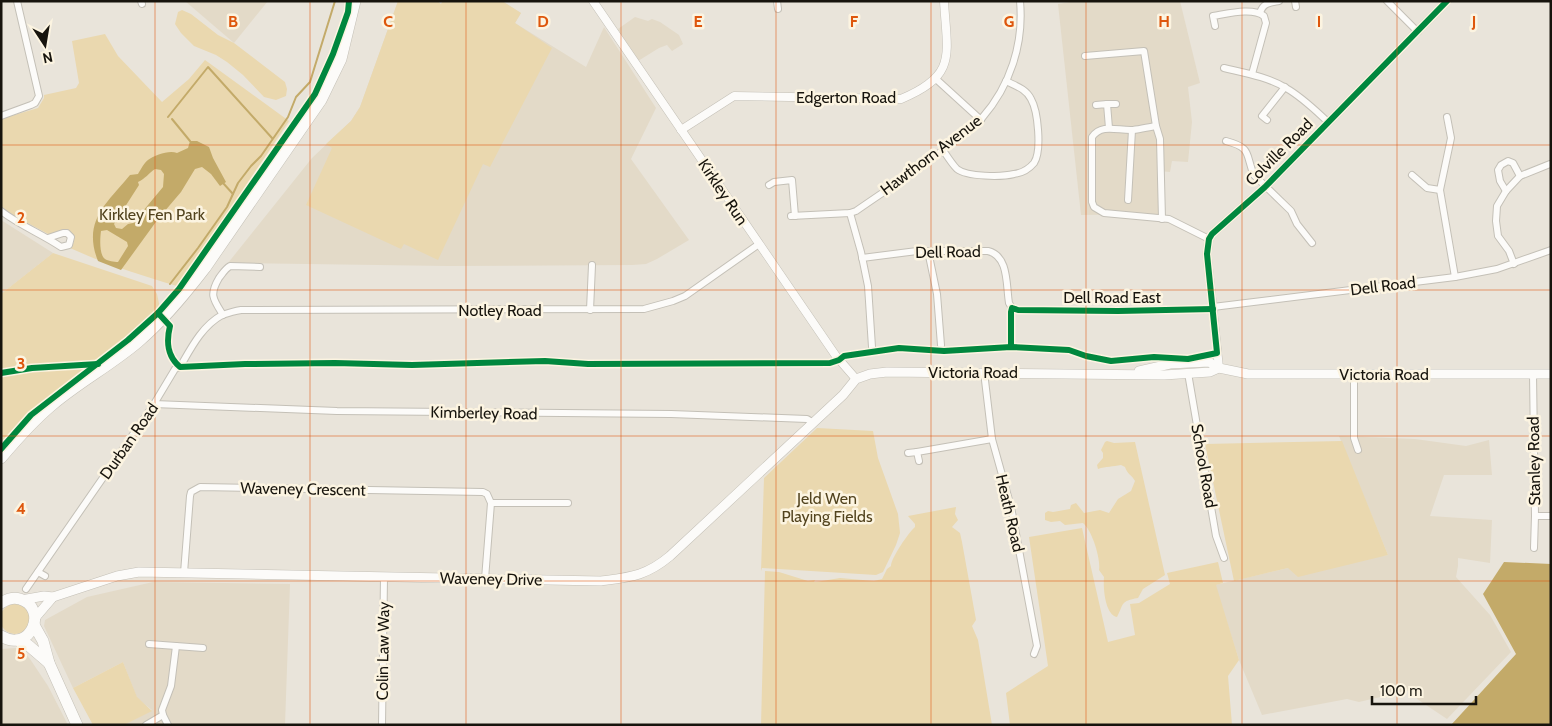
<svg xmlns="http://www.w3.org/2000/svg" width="1552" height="726" font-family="Cabin,sans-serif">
	<rect width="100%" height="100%" fill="#e9e4da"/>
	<g fill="#e3dac8">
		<polygon points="185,1 268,1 234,43"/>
		<polygon points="398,1 437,1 441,4 443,1 502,1 521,13 515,23 586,67 604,27 656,108 631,159 689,240 657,259 646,264 632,265 448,266 228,263 312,158 351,121 360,107"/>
		<polygon points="1076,1 1180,1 1200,83 1188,87 1192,122 1188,162 1172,161 1170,172 1159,171 1159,214 1081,215 1058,4"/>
		<polygon points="635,17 648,21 652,19 660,22 679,35 683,44 672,51 667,45 659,48 638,61 618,29"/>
		<polygon points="1,220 53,253 1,294"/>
		<polygon points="1339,436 1415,439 1466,446 1489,440 1492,475 1444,475 1430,516 1492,520 1490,563 1458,558 1458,566 1456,577 1490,615 1511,652 1447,719 1417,699 1414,689 1359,702 1347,699 1262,715 1239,660 1215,585 1288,568 1388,555"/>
		<polygon points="153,582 290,584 285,725 124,725 152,710 137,698 123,662 73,688 44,626 45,620 87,597"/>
		<polygon points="16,648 23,651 30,659 48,686 68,725 1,725 1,649"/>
	</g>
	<g fill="#ead8af">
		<polygon points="398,1 437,1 441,4 443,1 502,1 521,13 515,23 552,48 490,167 483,164 438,260 404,244 401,249 306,205 332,148 326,144 351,121 360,107"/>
		<polygon points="182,10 191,14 218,35 234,43 285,82 287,89 286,96 276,100 264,97 243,75 227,62 216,55 194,46 181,33 175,24 178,12"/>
		<path d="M105,34L118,56L162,102L189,79L205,60L289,121L196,260L177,286C140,275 105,264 70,248L74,242L73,236L50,235L11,214L1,206V119L38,108L44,98V95L76,88L79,83L72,41Z"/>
		<polygon points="53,253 152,286 157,294 160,308 127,340 90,365 27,415 1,443 1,294"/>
		<polygon points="817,428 873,431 878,458 898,514 900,533 896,545 883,572 876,575 762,568 761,571 764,478"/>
		<path d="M1107,441L1114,443L1135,442L1165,575L1143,589L1138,598C1120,601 1124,604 1117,617C1105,615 1103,588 1104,577L1099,570C1101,559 1092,530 1083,523L1065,525L1060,521L1051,522L1045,520V513L1048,511L1053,512L1070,509L1071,505L1076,503L1084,513L1100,510L1109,513L1118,499L1131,491L1135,481C1132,475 1127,474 1125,467L1121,465C1113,467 1106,466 1098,469L1097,465L1103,458V453L1101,450L1105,442Z"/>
		<polygon points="1342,441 1388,555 1298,577 1288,568 1234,581 1205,444"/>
		<path d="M956,507L955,514L958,520L952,527L960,533L962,542L976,620L972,626L978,640L992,725H761L765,571L779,572L808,581L815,580L814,582H816L840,578L874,581L882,579L887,569L891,566C891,558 909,532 915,527V524L908,516Z"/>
		<polygon points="1082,528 1108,642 1135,635 1130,604 1139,603 1170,584 1167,573 1218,562 1223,583 1216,585 1239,660 1228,676 1232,725 1010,725 1006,693 1048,666 1029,537"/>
		<circle cx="15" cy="619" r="15"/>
		<polygon points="123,662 137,697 152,711 124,725 93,725 73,688"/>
	</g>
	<g fill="#c3aa69" fill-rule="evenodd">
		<path d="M190,141H197L209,147L213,158L226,182L220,186L211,174L202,167L195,169L181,192L158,219L121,270L98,261C82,221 107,203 130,175L138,174C141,169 144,163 148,160C155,155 169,150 177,153L188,148ZM155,169L161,170L164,174L163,187L133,223L128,224L122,229L116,228L114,224L139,185L138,182C145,179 149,173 155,169ZM107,230L127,242L128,246L118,262C114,262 108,261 105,259C99,255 100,238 101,231Z"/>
		<polygon points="1504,562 1551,564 1551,725 1451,725 1516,654 1483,594"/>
	</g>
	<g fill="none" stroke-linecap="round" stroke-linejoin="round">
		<g stroke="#c3aa69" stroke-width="2">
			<polyline points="168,117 208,67 272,138"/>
			<polyline points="172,119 190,141"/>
			<polyline points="223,183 233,194"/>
			<polyline points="170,284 198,248 227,207 238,183 251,166 261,156 288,117 296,97 310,82 335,1"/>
		</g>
		<g stroke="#c4c0b7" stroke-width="8">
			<g id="minor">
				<polyline points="141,1 142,4"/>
				<polyline points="777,1 778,9"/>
				<polyline points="1295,1 1296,7"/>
				<polyline points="1387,1 1418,32"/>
				<path d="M1260,13C1263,3 1269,3 1279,1"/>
				<path d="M1215,26L1213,16C1227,14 1252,7 1264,16L1266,23L1252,74"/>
				<polyline points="1085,56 1144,51 1156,126 1160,139 1162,219"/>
				<path d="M1224,68C1245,73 1268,77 1286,88C1302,97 1315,110 1328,122"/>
				<polyline points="936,79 981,120"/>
				<polyline points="1107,104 1116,104"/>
				<polyline points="1096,105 1107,104 1109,128"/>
				<polyline points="1,116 31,105 35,103 39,96 17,1"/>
				<polyline points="1447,117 1451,138 1440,190 1455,277"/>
				<polyline points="1267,120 1262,116 1285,87"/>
				<path d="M1156,126C1149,127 1141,129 1133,130C1118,131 1102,123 1092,137V202L1094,207L1104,213L1169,219L1209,239"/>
				<path d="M1226,141C1253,148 1245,155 1254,175L1291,211L1297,224L1312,243"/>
				<path d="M943,150C947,156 952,164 957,169C967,177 1002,177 1014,174C1022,173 1029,169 1034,163C1042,151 1038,111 1031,99C1026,89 1016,86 1006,81"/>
				<polyline points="1412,175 1427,188 1440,190"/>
				<polyline points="769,185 774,182 792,180 795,216"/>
				<polyline points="1506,191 1500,181 1498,170 1501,165 1508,161 1513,163 1520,176"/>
				<polyline points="1128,200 1132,130"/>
				<path d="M1,211C19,225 42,234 61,247L69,245L71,237L67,233H63L48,238"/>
				<polyline points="850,213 861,252 868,286 872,347"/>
				<path d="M791,216L850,213L856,211C889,188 924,166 956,140C964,133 975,127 982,118C1010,86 1024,44 1020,1"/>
				<polyline points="928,251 937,294 941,345"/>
				<path d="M862,258L917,251H988C1009,256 1006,285 1009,303L1012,308L1011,312V347"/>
				<polyline points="1514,264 1509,251 1498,236 1496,221 1497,206 1506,191 1520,176 1550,164"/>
				<polyline points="1213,307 1455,277 1497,269 1551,250"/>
				<polyline points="1012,308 1018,310 1118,311 1213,309"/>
				<polyline points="590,310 592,265"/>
				<path d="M223,315C213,299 209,295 219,278C223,273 225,269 230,266L260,267"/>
				<polyline points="984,372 992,439 1011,507 1037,646 1034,654"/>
				<polyline points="1188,373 1216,536 1224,558"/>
				<polyline points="1533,374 1535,516 1534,548"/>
				<polyline points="1354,375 1354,438 1358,450"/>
				<polyline points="154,404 337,411 671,414 807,419 812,422"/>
				<polyline points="908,453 917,452"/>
				<polyline points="919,461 917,452 992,439"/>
				<polyline points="491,503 568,503"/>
				<polyline points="1535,516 1551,516"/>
				<polyline points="38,572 45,576"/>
				<polyline points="184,573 190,496 191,492 200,487 483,492 487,494 491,503 485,579"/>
				<path d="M26,589L154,404L175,369L180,367C191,348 202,326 222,315C228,313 235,311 241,310L644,309L673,301L685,296L759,244"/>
				<polyline points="149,644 203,648"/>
				<polyline points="163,715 168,725"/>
				<polyline points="146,725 163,715 162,710 171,686 176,646"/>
				<polyline points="382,725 384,577"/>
			</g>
		</g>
		<g stroke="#c4c0b7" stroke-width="9">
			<g id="tertiary">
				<polyline points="593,1 836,356 856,379"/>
				<path d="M681,130L734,96L901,99C958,75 947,55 944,1"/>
				<polyline points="1219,368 1207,254 1209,239 1212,234 1265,187 1447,1"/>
			</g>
		</g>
		<g stroke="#c4c0b7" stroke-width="10">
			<g id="secondary">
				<polyline points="1139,371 1170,364 1209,362 1219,368 1248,374 1551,374"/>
				<path d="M21,600L44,596L53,597L117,576L139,572L601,581C631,577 646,576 670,556L843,395L856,379L870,374L887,372L1164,375L1210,372L1219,368"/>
				<polyline points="35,618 53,597"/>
			</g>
		</g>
		<g stroke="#c4c0b7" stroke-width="12">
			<g id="trunk">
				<path d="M1,458C17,439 33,421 52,405C79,382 111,365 138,342C164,320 185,294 205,268L321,100L341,59L355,1"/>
				<path d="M1,603C7,599 13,597 20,599C49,608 31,654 1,636"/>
				<polyline points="34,625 43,641 49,663 77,725"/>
				<polyline points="17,640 28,645 49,663"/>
			</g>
		</g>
		<use href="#minor" stroke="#fcfbf9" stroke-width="6"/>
		<use href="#tertiary" stroke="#fcfbf9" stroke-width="8"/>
		<use href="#secondary" stroke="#fcfbf9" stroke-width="9"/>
		<use href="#trunk" stroke="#fcfbf9" stroke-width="11"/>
		<g stroke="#fcf4e1" stroke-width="9">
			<g id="cycleway">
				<path d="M158,313L170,326C166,342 167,356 180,367L245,364L335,363L412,365L545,361L588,364L830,363L839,360L844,356L899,348L944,351L1011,347L1069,350L1086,356L1111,361L1154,357L1188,359L1217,353L1207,254L1209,239L1212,234L1265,187L1447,1"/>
				<polyline points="1011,347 1011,312 1012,308 1018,310 1118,311 1213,309"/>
				<polyline points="1,373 32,368 98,364"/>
				<polyline points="1,449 31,415 128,340 158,313 179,289 315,94 333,54 348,12 349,1"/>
			</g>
		</g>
		<use href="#cycleway" stroke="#00873e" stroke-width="6"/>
	</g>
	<path fill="none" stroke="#de560c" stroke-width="1" stroke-opacity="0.55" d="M155,1V725M310,1V725M466,1V725M621,1V725M776,1V725M931,1V725M1086,1V725M1242,1V725M1397,1V725M1,145H1551M1,290H1551M1,436H1551M1,581H1551"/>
	<g text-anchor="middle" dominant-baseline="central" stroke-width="5" stroke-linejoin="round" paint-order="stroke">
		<g font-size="16" fill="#17140d" stroke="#fcf4e1">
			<text x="846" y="97">Edgerton Road</text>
			<text transform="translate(1279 152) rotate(-45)">Colville Road</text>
			<text transform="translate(931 155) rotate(-37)">Hawthorn Avenue</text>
			<text transform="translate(723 192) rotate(56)">Kirkley Run</text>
			<text transform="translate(948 252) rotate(-1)">Dell Road</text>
			<text transform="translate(1383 286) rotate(-7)">Dell Road</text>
			<text x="1112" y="297">Dell Road East</text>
			<text x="500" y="310">Notley Road</text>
			<text x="973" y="372">Victoria Road</text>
			<text x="1384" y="374">Victoria Road</text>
			<text transform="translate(484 413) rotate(1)">Kimberley Road</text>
			<text transform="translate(129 441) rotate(-55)">Durban Road</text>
			<text transform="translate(1534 461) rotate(-91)">Stanley Road</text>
			<text transform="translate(1204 466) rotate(80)">School Road</text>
			<text transform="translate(303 489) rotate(1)">Waveney Crescent</text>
			<text transform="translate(1010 513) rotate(77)">Heath Road</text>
			<text transform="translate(491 579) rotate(1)">Waveney Drive</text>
			<text transform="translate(383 651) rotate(-89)">Colin Law Way</text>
		</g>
		<g font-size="16" fill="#52431e" stroke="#fcf4e1">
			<text x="152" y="214">Kirkley Fen Park</text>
			<text x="827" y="498">Jeld Wen<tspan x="827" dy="18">Playing Fields</tspan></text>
		</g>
	</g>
	<g font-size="16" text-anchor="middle" font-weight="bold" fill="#de560c" stroke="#fcf4e1" stroke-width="5" stroke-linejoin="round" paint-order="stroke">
		<text x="233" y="27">B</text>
		<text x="388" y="27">C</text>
		<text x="543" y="27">D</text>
		<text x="698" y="27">E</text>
		<text x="854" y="27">F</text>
		<text x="1009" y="27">G</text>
		<text x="1164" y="27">H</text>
		<text x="1319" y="27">I</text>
		<text x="1474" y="27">J</text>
		<text x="21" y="223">2</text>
		<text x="21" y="369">3</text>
		<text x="21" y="514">4</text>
		<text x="21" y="659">5</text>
	</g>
	<rect width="1552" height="726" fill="none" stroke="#17140d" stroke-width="5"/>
	<g transform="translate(45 45) rotate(168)" stroke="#fcf4e1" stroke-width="4" paint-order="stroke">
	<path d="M0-4L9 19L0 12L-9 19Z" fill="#17140d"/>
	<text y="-8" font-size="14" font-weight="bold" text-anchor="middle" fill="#17140d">N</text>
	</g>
	<path d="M1372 696v8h104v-8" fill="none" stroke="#17140d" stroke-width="2.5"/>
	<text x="1380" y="696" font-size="15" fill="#17140d" stroke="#fcf4e1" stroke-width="4" paint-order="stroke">100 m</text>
</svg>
